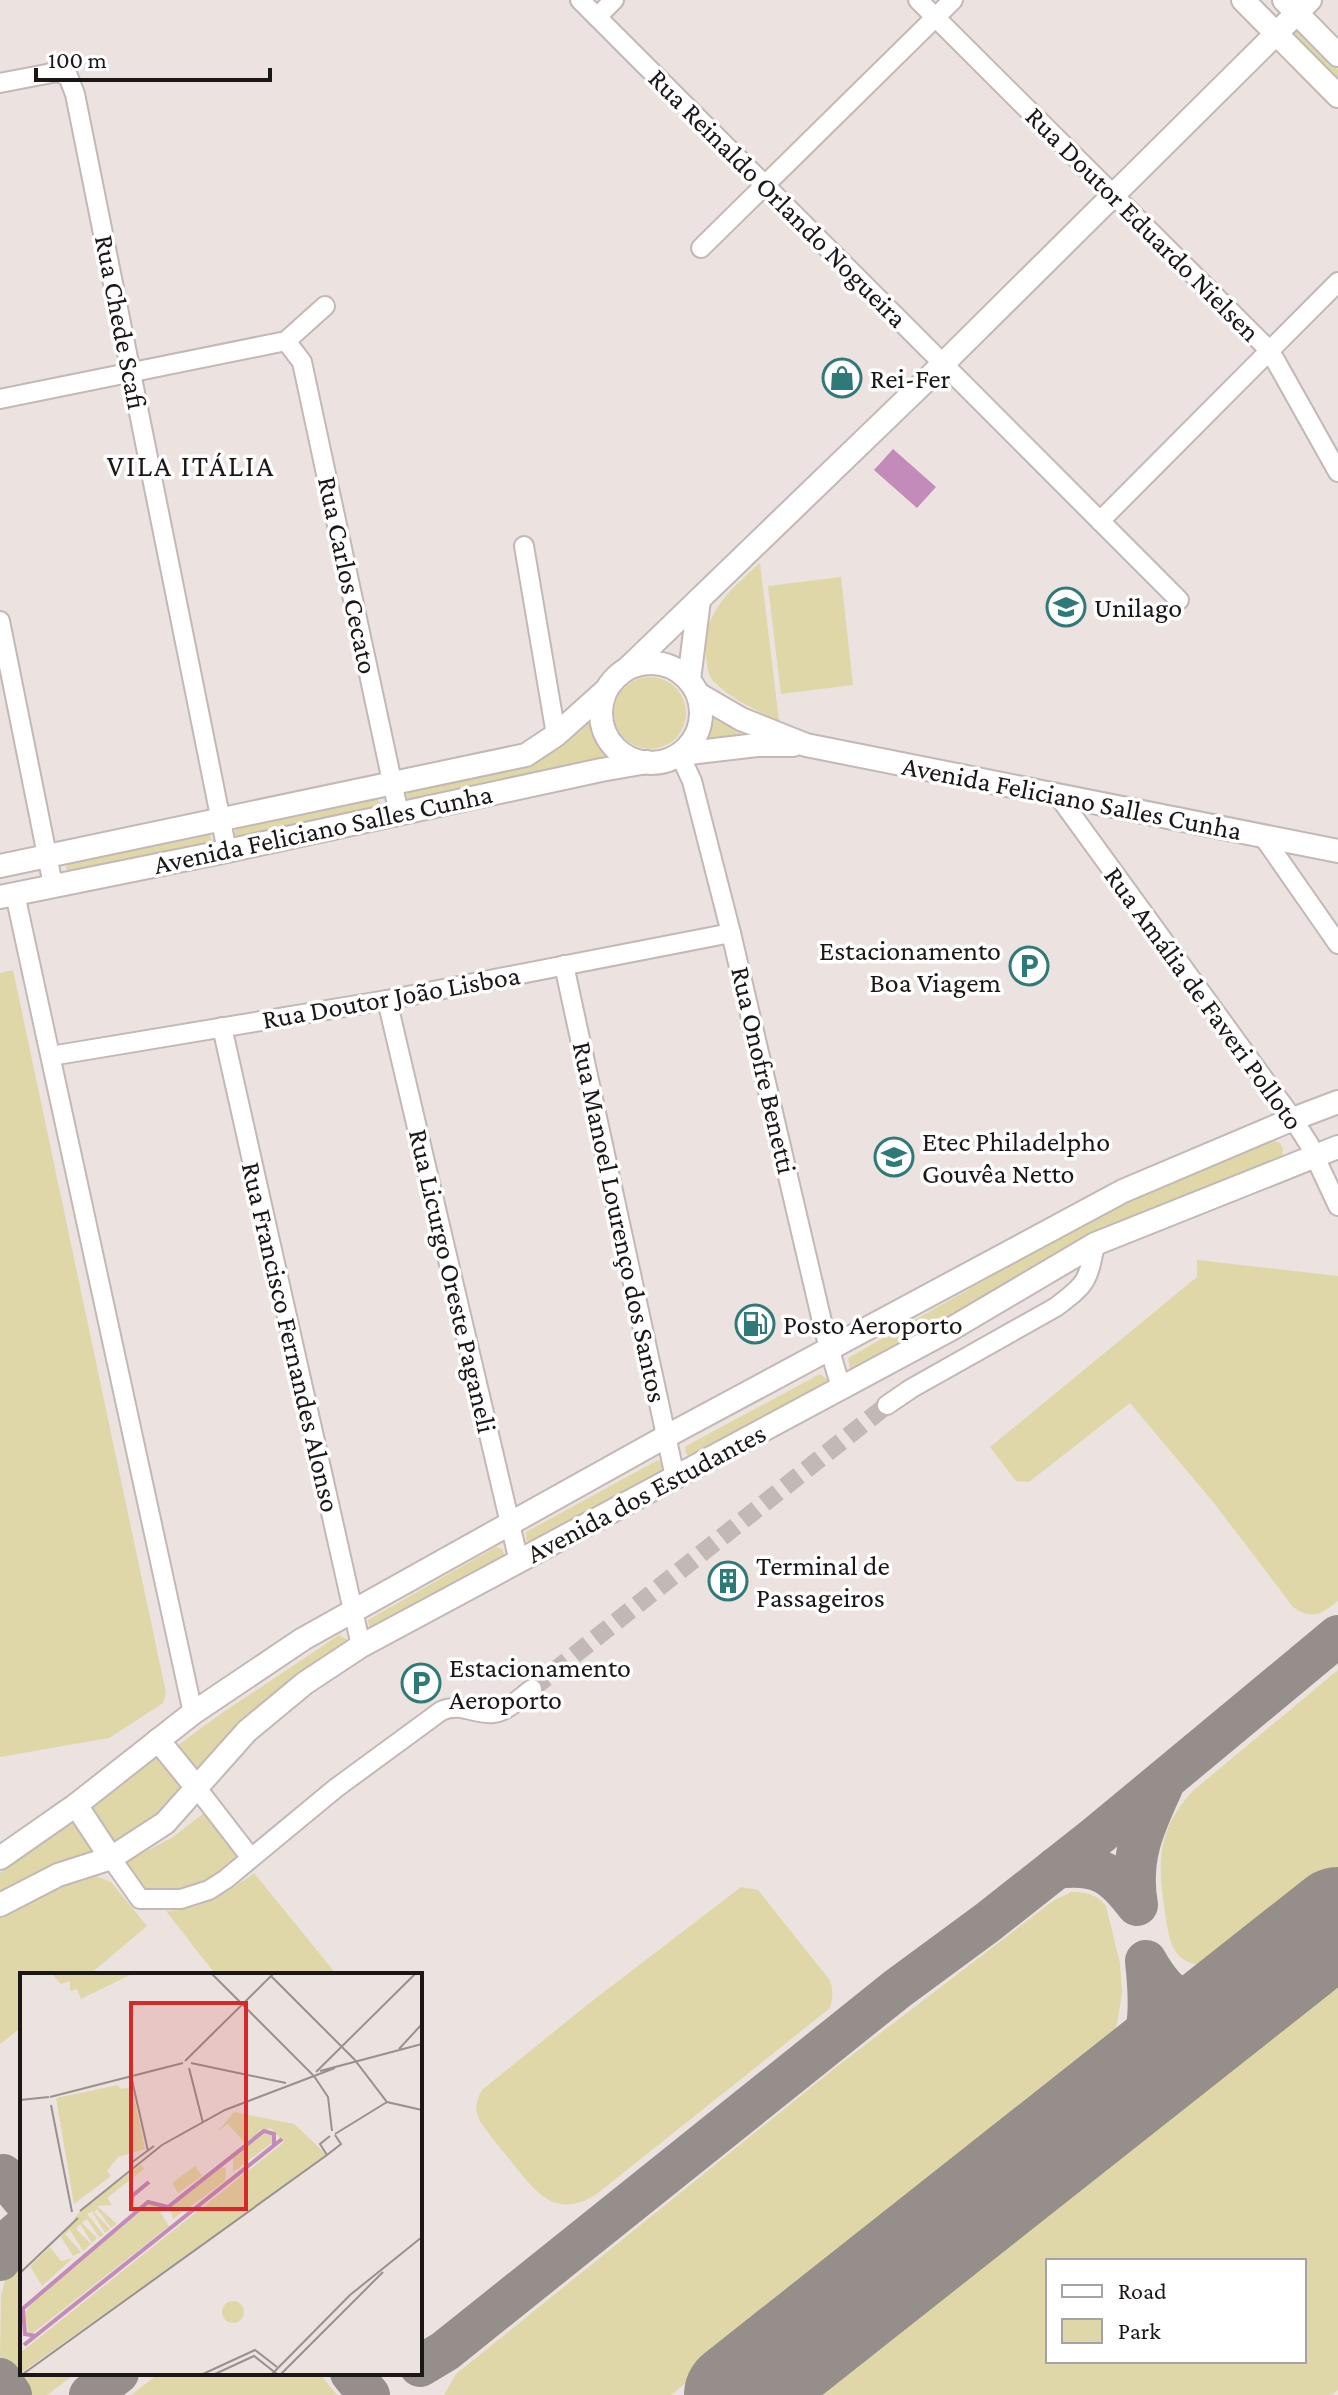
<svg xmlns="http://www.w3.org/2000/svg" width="1338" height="2395" font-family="'Crimson Pro',serif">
	<rect width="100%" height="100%" fill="#ece2df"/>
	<g fill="#e0d7a8" fill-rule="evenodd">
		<polygon points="1298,31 1338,70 1338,89 1289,40 1291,32"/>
		<path d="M760,563L779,721C757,711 732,699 715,683C707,675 707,665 706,654C701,614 732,588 760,563Z"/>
		<polygon points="841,577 853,685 781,694 768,586"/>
		<circle cx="650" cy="713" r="36"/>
		<polygon points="710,709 742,735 745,741 703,745"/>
		<path d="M592,719L603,746L613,757L609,760L407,801L406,795L412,789L532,763C557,753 573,738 592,719Z"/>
		<polygon points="374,797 383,805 382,811 238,839 234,834 237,826"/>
		<polygon points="204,832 210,835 212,841 210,847 69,874 66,868 69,861"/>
		<polygon points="13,970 166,1693 163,1703 157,1707 109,1738 0,1757 0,973"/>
		<polygon points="1274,1141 1280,1143 1283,1149 1282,1157 1272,1163 857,1373 850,1369 848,1358 1013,1264 1146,1192"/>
		<path d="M1197,1260L1338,1276V1601C1320,1614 1314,1621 1293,1607L1214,1503L1130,1403L1029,1482L1016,1481L990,1447L1197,1277Z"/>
		<polygon points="820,1374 827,1379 829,1387 690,1458 685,1452 686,1446"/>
		<polygon points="658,1460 663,1463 665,1469 663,1475 533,1544 526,1541 526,1532"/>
		<polygon points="496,1547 502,1549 505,1557 370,1630 368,1620"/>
		<polygon points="339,1635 348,1640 348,1647 199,1769 190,1769 177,1746 222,1713"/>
		<path d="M1338,1670V1868L1217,1965C1174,1968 1170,1948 1165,1912C1157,1863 1157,1828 1194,1790Z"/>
		<polygon points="157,1752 184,1786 160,1815 112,1845 87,1807"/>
		<polygon points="204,1813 241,1858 206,1884 180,1891 146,1892 126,1862 173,1837"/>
		<polygon points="74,1822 93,1843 92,1853 0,1895 0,1873"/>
		<path d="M254,1873L337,1975H216L166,1911C201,1910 227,1893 254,1873Z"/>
		<polygon points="93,1875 111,1882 147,1926 89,1975 22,1975 22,2027 0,2044 0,1918 58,1886"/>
		<path d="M741,1887L758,1890L829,1979C834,1990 833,1997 830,2008L598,2193C557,2221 536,2193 511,2161C500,2148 489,2135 480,2121C474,2109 476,2101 482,2090L587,2005Z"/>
		<path d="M1071,1892C1085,1892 1097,1894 1106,1906L1120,1963L1122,1992L1117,2025L1094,2065L894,2215L671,2395H444L456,2374L835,2068L1053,1901Z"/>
		<path d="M1338,1973V2390L1331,2395H799L923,2296L1215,2074ZM1048,2261H1304V2361H1048Z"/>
		<polygon points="22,2245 22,2373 76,2373 47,2395 24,2395 1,2362 0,2355 1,2296 10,2261"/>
		<polygon points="160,2373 319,2373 337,2395 131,2395"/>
	</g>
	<polygon fill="#c28bba" points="893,449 936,487 917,508 874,470"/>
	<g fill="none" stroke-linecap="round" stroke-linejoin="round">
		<g stroke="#958e8b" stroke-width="42">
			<path d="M1056,1868C1098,1863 1113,1873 1137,1905C1129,1859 1143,1828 1162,1787"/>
			<path d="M1097,2112C1109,2098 1124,2084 1134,2068C1152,2034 1150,1998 1146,1961C1173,2009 1196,2013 1246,1994"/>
			<polyline points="3,2175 22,2198"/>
			<polyline points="0,2260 14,2236 22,2229"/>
			<polyline points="420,2366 445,2351 897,1989 988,1922 1097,1836 1338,1636"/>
			<polyline points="351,2373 369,2395"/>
			<polyline points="0,2379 11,2395"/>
			<polyline points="90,2395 118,2373"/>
		</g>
		<polyline stroke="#958e8b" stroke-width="106" points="737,2395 1338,1920"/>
		<polyline stroke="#c2b9b7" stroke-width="18" stroke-dasharray="18 9" stroke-linecap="butt" points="532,1689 887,1405"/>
		<g stroke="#c2b8b5" stroke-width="22">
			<g id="minor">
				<polyline points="580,0 1179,600"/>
				<polyline points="918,0 1270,351 1338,472"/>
				<polyline points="597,17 614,0"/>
				<polyline points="0,83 57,72 68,76 75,94 227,851"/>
				<polyline points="701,248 953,0"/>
				<polyline points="286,341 302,362 399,814"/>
				<polyline points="0,399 286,341 325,306"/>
				<polyline points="1100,521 1338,282"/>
				<polyline points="524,546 556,735"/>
				<polyline points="0,621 53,885"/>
				<polyline points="680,755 692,781 731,933 824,1330 841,1388"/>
				<polyline points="1059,797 1293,1119 1309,1144 1338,1206"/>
				<polyline points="1262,835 1338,944"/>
				<polyline points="15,894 193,1713"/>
				<polyline points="564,965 675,1477"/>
				<polyline points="387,1000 519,1562"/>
				<polyline points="222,1027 361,1646"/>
				<polyline points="51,1056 387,1000 731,933"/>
				<path d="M887,1405L912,1388L1056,1307C1087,1284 1088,1281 1095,1244"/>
				<polyline points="197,1788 251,1858"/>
				<path d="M111,1858L140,1899H181L209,1890L226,1879L336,1788L441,1711C462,1702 474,1715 493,1713C507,1712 521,1697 532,1689"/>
			</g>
		</g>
		<g stroke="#c2b8b5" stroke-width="26">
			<g id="major">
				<polyline points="1243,0 1338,96"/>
				<polyline points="1284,0 1338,55"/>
				<circle cx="651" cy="713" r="50"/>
				<polyline points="628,668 943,364 1310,0"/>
				<polyline points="689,680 699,600"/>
				<polyline points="698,694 741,719 806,745 1338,851"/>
				<polyline points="681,754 757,745 793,745"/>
				<polyline points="0,866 526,755 556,735 605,691"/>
				<polyline points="0,897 227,851 601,770 647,762"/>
				<polyline points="158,1740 197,1788"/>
				<polyline points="76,1805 111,1858"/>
				<polyline points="0,1858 76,1805 193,1713 303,1639 667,1436 1123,1191 1293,1119 1338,1102"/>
				<polyline points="0,1905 58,1875 111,1858 165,1823 247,1731 305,1683 361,1646 951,1329 1095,1244 1338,1147"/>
			</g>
		</g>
		<use href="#minor" stroke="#fff" stroke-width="18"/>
		<use href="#major" stroke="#fff" stroke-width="22"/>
	</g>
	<defs>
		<g id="shop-ring" transform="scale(2)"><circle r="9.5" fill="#fff" stroke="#307979" stroke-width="1.5"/><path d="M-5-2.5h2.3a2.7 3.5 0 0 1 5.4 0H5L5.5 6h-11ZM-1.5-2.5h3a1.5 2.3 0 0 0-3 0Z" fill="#307979"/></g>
		<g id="university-ring" transform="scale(2)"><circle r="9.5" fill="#fff" stroke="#307979" stroke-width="1.5"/><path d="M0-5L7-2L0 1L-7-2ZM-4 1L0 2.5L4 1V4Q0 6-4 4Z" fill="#307979"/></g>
		<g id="parking-ring" transform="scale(2)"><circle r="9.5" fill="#fff" stroke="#307979" stroke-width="1.5"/><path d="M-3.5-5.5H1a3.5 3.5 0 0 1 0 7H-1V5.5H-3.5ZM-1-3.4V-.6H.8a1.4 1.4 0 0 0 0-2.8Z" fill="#307979"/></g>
		<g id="fuel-ring" transform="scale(2)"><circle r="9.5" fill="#fff" stroke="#307979" stroke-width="1.5"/><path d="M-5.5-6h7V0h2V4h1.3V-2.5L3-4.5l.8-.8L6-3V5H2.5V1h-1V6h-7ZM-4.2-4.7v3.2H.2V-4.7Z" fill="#307979"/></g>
		<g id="building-ring" transform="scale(2)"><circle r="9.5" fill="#fff" stroke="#307979" stroke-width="1.5"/><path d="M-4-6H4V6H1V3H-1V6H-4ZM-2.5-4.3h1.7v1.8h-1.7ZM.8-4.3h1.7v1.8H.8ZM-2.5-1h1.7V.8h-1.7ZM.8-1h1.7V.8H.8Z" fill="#307979"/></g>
	</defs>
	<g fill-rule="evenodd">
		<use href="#shop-ring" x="842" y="378"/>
		<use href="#university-ring" x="1066" y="607"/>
		<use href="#parking-ring" x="1029" y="966"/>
		<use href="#university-ring" x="894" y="1157"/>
		<use href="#fuel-ring" x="755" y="1324"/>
		<use href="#building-ring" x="728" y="1581"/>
		<use href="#parking-ring" x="421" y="1683"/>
	</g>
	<g text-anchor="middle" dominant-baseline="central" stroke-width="7" stroke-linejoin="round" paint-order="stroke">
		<g font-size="28" fill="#1b1716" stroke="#fff">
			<text transform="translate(778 198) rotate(45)">Rua Reinaldo Orlando Nogueira</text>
			<text transform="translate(1143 224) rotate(45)">Rua Doutor Eduardo Nielsen</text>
			<text transform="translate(121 322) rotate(79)">Rua Chede Scafi</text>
			<text transform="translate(348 575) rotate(78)">Rua Carlos Cecato</text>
			<text transform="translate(1072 798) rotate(11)">Avenida Feliciano Salles Cunha</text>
			<text transform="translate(323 829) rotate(-12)">Avenida Feliciano Salles Cunha</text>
			<text transform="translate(391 997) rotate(-10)">Rua Doutor João Lisboa</text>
			<text transform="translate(1204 998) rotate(54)">Rua Amália de Faveri Polloto</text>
			<text transform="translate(764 1070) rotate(77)">Rua Onofre Benetti</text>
			<text transform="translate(620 1222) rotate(78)">Rua Manoel Lourenço dos Santos</text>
			<text transform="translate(453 1281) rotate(77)">Rua Licurgo Oreste Paganeli</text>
			<text transform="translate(291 1337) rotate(77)">Rua Francisco Fernandes Alonso</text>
			<text transform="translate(646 1493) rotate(-28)">Avenida dos Estudantes</text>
		</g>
		<g font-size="28" fill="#1b1716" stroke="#fff" text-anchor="start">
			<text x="870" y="378">Rei-Fer</text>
			<text x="1094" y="607">Unilago</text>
			<text x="1001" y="950" text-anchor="end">Estacionamento<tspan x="1001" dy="32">Boa Viagem</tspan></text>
			<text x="922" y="1141">Etec Philadelpho<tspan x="922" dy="32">Gouvêa Netto</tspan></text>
			<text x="783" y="1324">Posto Aeroporto</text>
			<text x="756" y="1565">Terminal de<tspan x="756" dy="32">Passageiros</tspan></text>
			<text x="449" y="1667">Estacionamento<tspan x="449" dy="32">Aeroporto</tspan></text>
		</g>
		<g font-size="30" letter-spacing="2" fill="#1b1716" stroke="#fff">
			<text x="191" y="465">VILA ITÁLIA</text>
		</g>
	</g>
	<g transform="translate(20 1973)">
		<rect width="402" height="402" fill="#ece2df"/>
		<path d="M32,1H112L61,26L57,16L50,18V8L41,11ZM98,112L100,116L112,114L125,176L98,184L87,198L91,203L54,231L36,125ZM214,139L274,151L307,182L0,401V380L264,169L250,155L224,169L208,151L198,158ZM244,161L253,163L252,170L213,199V185ZM121,192L124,196L87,225L92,232L77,233L97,251L91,255L77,236L74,239L90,256L85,260L72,238L67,241L84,262L79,264L67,246L62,250L77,265L72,270L60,251L56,256L71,271L63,278L50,257L45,261L61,279L53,283L41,264L63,234ZM175,193L182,203L158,220L152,210ZM202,194L206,195L205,208L153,246L150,235ZM129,231L136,232L149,253L13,360L8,359L5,340L13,328ZM30,274L41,288L53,285L22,313L10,293ZM202 339a11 11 0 1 1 22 0a11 11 0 1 1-22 0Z" fill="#e0d7a8"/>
		<path fill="none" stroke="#c28bba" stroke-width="4" d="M111,235L112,223L129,209M3,337L5,361L16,363M0,338L128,229L148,234L244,158L254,161V173M4,372L262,166"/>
		<path fill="none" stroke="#98918f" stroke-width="2" d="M251,3L334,86L367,129L402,137M379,76L402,51M165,88L253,1M171,90L266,110M169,95L183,150M300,98L402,71M296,99L395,1M112,107L128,178M30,124L163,90M0,127L29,124M31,132L52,239M312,158L308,124L294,103L315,95M315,161L367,129M307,182L300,171L310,163M111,190L134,173M60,238L142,172L205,137L294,103L192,1M0,300L58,245M3,401L307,182L321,171L315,162M183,401L235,377L257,394M195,401L234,383L257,401M252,401L330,322L402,264M261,401L363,299"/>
		<path fill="#d62828" fill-opacity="0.15" stroke="#d62828" stroke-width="4" d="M111,30H226V236H111Z"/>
		<rect width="402" height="402" fill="none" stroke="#1b1716" stroke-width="4"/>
	</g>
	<rect x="1046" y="2259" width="260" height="104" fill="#ffffff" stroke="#a4a2a2" stroke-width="2"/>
	<rect x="1062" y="2285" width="40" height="12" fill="#ffffff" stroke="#a4a2a2" stroke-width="2"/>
	<text x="1118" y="2299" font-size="24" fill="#1b1716">Road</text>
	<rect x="1062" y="2319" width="40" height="24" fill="#e0d7a8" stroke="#a4a2a2" stroke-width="2"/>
	<text x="1118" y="2339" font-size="24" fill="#1b1716">Park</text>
	<path d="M36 68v12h234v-12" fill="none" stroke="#1b1716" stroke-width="4"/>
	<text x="48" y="68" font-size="24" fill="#1b1716" stroke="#ffffff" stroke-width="6" paint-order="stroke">100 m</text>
</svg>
